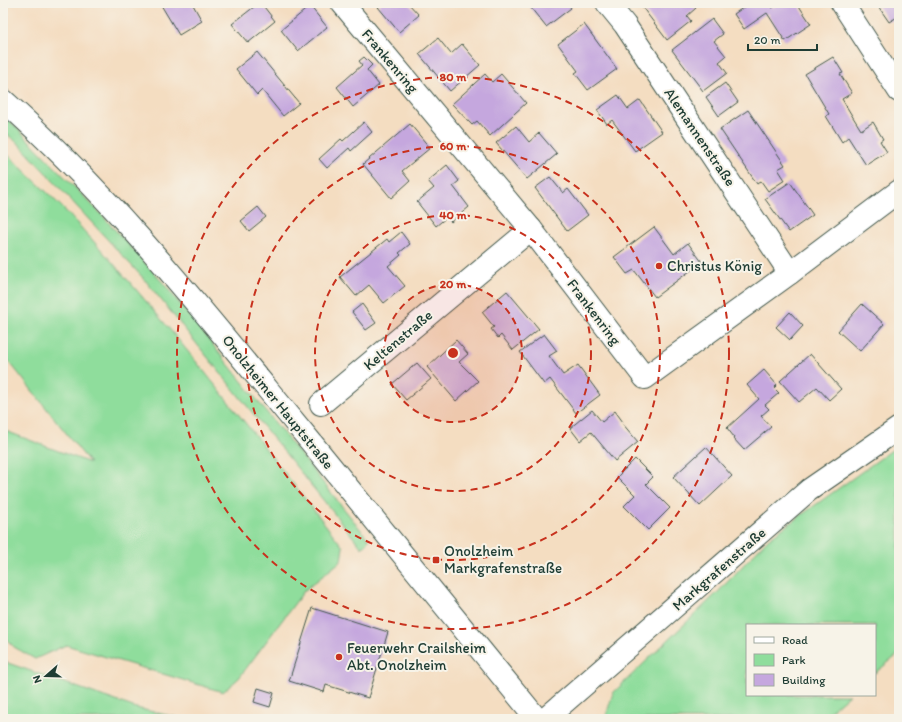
<svg xmlns="http://www.w3.org/2000/svg" width="902" height="722" font-family="Itim,sans-serif">
	<rect width="100%" height="100%" fill="#f7f3e8"/>
	<filter id="ink" filterUnits="userSpaceOnUse"><feTurbulence type="fractalNoise" baseFrequency=".025" numOctaves="2"/><feDisplacementMap in="SourceGraphic" scale="8" xChannelSelector="R" yChannelSelector="G"/><feConvolveMatrix kernelMatrix="1 2 1 2 8 2 1 2 1" color-interpolation-filters="sRGB"/></filter>
	<filter id="wash" filterUnits="userSpaceOnUse"><feTurbulence type="fractalNoise" baseFrequency=".012" numOctaves="4" result="noise"/><feDisplacementMap in="SourceGraphic" scale="16" xChannelSelector="R" yChannelSelector="G"/><feGaussianBlur stdDeviation="0.9" result="paint"/><feColorMatrix in="noise" values="0 0 0 0 0 0 0 0 0 0 0 0 0 0 0 0 0 1.4 0 .05"/><feComposite in="paint" operator="in"/></filter>
	<g filter="url(#wash)">
		<rect width="100%" height="100%" fill="#f4ddc1"/>
		<g fill="#8fdd9c" stroke="#578d68">
			<polygon points="3,114 99,212 164,284 369,540 362,548 145,280 19,144 3,131"/>
			<path d="M3,150C22,169 43,188 62,207C163,314 252,432 343,547L341,561L304,591L239,678L223,692L66,645L35,659L14,647L3,636V430L90,463L3,354Z"/>
			<polygon points="899,445 899,654 875,673 875,625 747,625 747,695 849,695 821,719 605,719 613,693 718,592 768,539"/>
			<polygon points="3,659 8,663 136,708 184,719 3,719"/>
		</g>
		<g id="blocks">
			<g fill="#c5a7de">
				<polygon points="165,3 192,3 202,21 179,35 161,5"/>
				<polygon points="259,3 261,3 275,21 248,43 232,24"/>
				<polygon points="379,3 408,3 419,15 399,32 378,7 381,5"/>
				<polygon points="527,3 568,3 571,8 546,27"/>
				<polygon points="639,3 677,3 678,5 680,3 692,3 696,8 687,16 691,21 667,40"/>
				<polygon points="750,3 768,3 772,8 780,3 797,3 811,24 785,41 767,13 744,29 734,14"/>
				<polygon points="876,3 899,3 899,16 889,22"/>
				<polygon points="310,6 327,27 298,51 281,30"/>
				<polygon points="712,19 723,34 714,41 726,56 719,62 727,73 703,91 672,50"/>
				<polygon points="584,24 617,69 588,90 575,73 578,71 558,44"/>
				<polygon points="438,38 451,54 462,44 480,65 450,91 419,54"/>
				<polygon points="257,52 299,103 283,116 262,90 257,95 236,69"/>
				<polygon points="364,57 372,65 367,70 379,85 353,107 337,87 362,65 359,61"/>
				<polygon points="833,57 843,73 840,74 852,93 842,99 851,114 861,130 873,122 883,139 880,141 887,152 866,165 848,137 842,142 826,116 829,114 805,74"/>
				<polygon points="485,74 492,82 501,74 526,103 490,136 477,121 472,125 452,104"/>
				<polygon points="725,83 738,102 719,116 706,97"/>
				<polygon points="618,95 628,109 640,100 662,132 635,151 612,120 607,124 597,110"/>
				<polygon points="748,110 785,165 778,169 785,180 768,191 761,181 757,184 720,129"/>
				<polygon points="364,122 372,132 351,151 349,148 327,168 319,159 341,139 343,141"/>
				<polygon points="410,124 430,148 402,171 410,181 391,198 363,164"/>
				<polygon points="516,126 529,142 539,133 557,154 527,179 496,143"/>
				<polygon points="447,165 459,181 453,186 469,207 451,222 447,217 436,226 417,202 434,188 428,181"/>
				<polygon points="550,177 563,193 568,189 588,215 567,231 535,188"/>
				<polygon points="790,182 813,215 789,232 765,199"/>
				<polygon points="258,207 266,217 249,231 241,221"/>
				<polygon points="654,227 674,254 688,243 702,262 655,297 634,270 627,274 614,257"/>
				<polygon points="401,232 410,244 399,253 401,255 388,266 405,286 384,303 369,285 356,296 340,277 387,239 389,242"/>
				<polygon points="507,291 539,329 513,350 501,335 498,338 491,329 494,327 482,312"/>
				<polygon points="362,304 376,323 366,330 352,312"/>
				<polygon points="862,304 884,324 860,351 838,331"/>
				<polygon points="790,312 803,326 790,340 776,327"/>
				<polygon points="544,334 557,351 549,356 563,375 578,365 600,395 576,413 550,379 544,384 520,352"/>
				<polygon points="456,340 468,354 459,362 478,381 456,401 427,367"/>
				<polygon points="810,354 841,389 829,400 817,387 799,402 780,381"/>
				<polygon points="417,363 431,379 406,400 392,384"/>
				<polygon points="764,370 777,385 774,388 779,393 765,405 769,409 761,416 771,427 744,450 733,438 734,437 727,428 759,399 747,385"/>
				<polygon points="592,410 602,422 615,411 623,422 622,423 638,442 615,461 591,432 580,441 570,428"/>
				<polygon points="706,447 732,476 700,506 673,477"/>
				<polygon points="635,459 653,477 646,484 670,508 648,530 624,506 635,495 617,477"/>
				<polygon points="312,608 388,632 368,698 326,685 324,692 289,681"/>
				<polygon points="258,688 274,693 270,707 254,702"/>
			</g>
		</g>
	</g>
	<g filter="url(#ink)">
		<use href="#blocks" fill-opacity="0" stroke="#3f5549" stroke-width="1"/>
		<g fill="none" stroke-linecap="round" stroke-linejoin="round">
			<g stroke="#3f5549" stroke-width="24">
				<g id="minor">
					<polyline points="342,3 531,229 645,378 790,273 899,191"/>
					<polyline points="607,3 625,25 790,273"/>
					<polyline points="842,3 899,91"/>
					<polyline points="321,404 531,229"/>
					<polyline points="545,719 809,490 899,428"/>
				</g>
			</g>
			<g stroke="#3f5549" stroke-width="24">
				<path id="major" d="M3,100C102,187 186,290 269,391C359,500 448,610 537,719"/>
			</g>
			<use href="#minor" stroke="#fff" stroke-width="22"/>
			<use href="#major" stroke="#fff" stroke-width="22"/>
		</g>
	</g>
	<circle cx="453" cy="353" r="69" fill="#c8321e" fill-opacity=".12"/>
	<g fill="none" stroke="#c8321e" stroke-width="2" stroke-dasharray="7 5">
		<circle cx="453" cy="353" r="69"/>
		<circle cx="453" cy="353" r="138"/>
		<circle cx="453" cy="353" r="207"/>
		<circle cx="453" cy="353" r="276"/>
	</g>
	<g fill="#c8321e" stroke="#f7f3e8" stroke-width="1.5">
		<circle cx="659" cy="266" r="4"/>
		<rect x="432" y="556" width="8" height="8" rx="2"/>
		<circle cx="339" cy="657" r="4"/>
	</g>
	<g text-anchor="middle" dominant-baseline="central" stroke-width="4" stroke-linejoin="round" paint-order="stroke">
		<g font-size="15" fill="#1f3d34" stroke="#f7f3e8">
			<text transform="translate(390 61) rotate(50)">Frankenring</text>
			<text transform="translate(700 137) rotate(56)">Alemannenstraße</text>
			<text transform="translate(594 312) rotate(53)">Frankenring</text>
			<text transform="translate(398 340) rotate(-40)">Keltenstraße</text>
			<text transform="translate(278 402) rotate(51)">Onolzheimer Hauptstraße</text>
			<text transform="translate(719 569) rotate(-41)">Markgrafenstraße</text>
		</g>
		<g font-size="15" fill="#1f3d34" stroke="#f7f3e8" text-anchor="start">
			<text x="667" y="266">Christus König</text>
			<text x="444" y="551">Onolzheim<tspan x="444" dy="17">Markgrafenstraße</tspan></text>
			<text x="347" y="648">Feuerwehr Crailsheim<tspan x="347" dy="17">Abt. Onolzheim</tspan></text>
		</g>
	</g>
	<circle cx="453" cy="353" r="6" fill="#c8321e" stroke="#f7f3e8" stroke-width="2"/>
	<g font-size="12" text-anchor="middle" font-weight="bold" fill="#c8321e" stroke="#f7f3e8" stroke-width="4" stroke-linejoin="round" paint-order="stroke">
		<text x="453" y="81">80 m</text>
		<text x="453" y="150">60 m</text>
		<text x="453" y="219">40 m</text>
		<text x="453" y="288">20 m</text>
	</g>
	<rect width="902" height="722" fill="none" stroke="#f7f3e8" stroke-width="16"/>
	<rect x="746" y="624" width="130" height="72" fill="#f7f3e8" stroke="#a1aaa0"/>
	<rect x="754" y="637" width="20" height="6" fill="#ffffff" stroke="#a1aaa0"/>
	<text x="782" y="644" font-size="12" fill="#1f3d34">Road</text>
	<rect x="754" y="654" width="20" height="12" fill="#8fdd9c" stroke="#a1aaa0"/>
	<text x="782" y="664" font-size="12" fill="#1f3d34">Park</text>
	<rect x="754" y="674" width="20" height="12" fill="#c5a7de" stroke="#a1aaa0"/>
	<text x="782" y="684" font-size="12" fill="#1f3d34">Building</text>
	<g transform="translate(46 676) rotate(250)" stroke="#f7f3e8" stroke-width="3" paint-order="stroke">
	<path d="M0-3L7 15L0 10L-7 15Z" fill="#1f3d34"/>
	<text y="-6" font-size="11" font-weight="bold" text-anchor="middle" fill="#1f3d34">N</text>
	</g>
	<path d="M748 44v6h69v-6" fill="none" stroke="#1f3d34" stroke-width="2"/>
	<text x="754" y="44" font-size="12" fill="#1f3d34" stroke="#f7f3e8" stroke-width="3" paint-order="stroke">20 m</text>
</svg>
